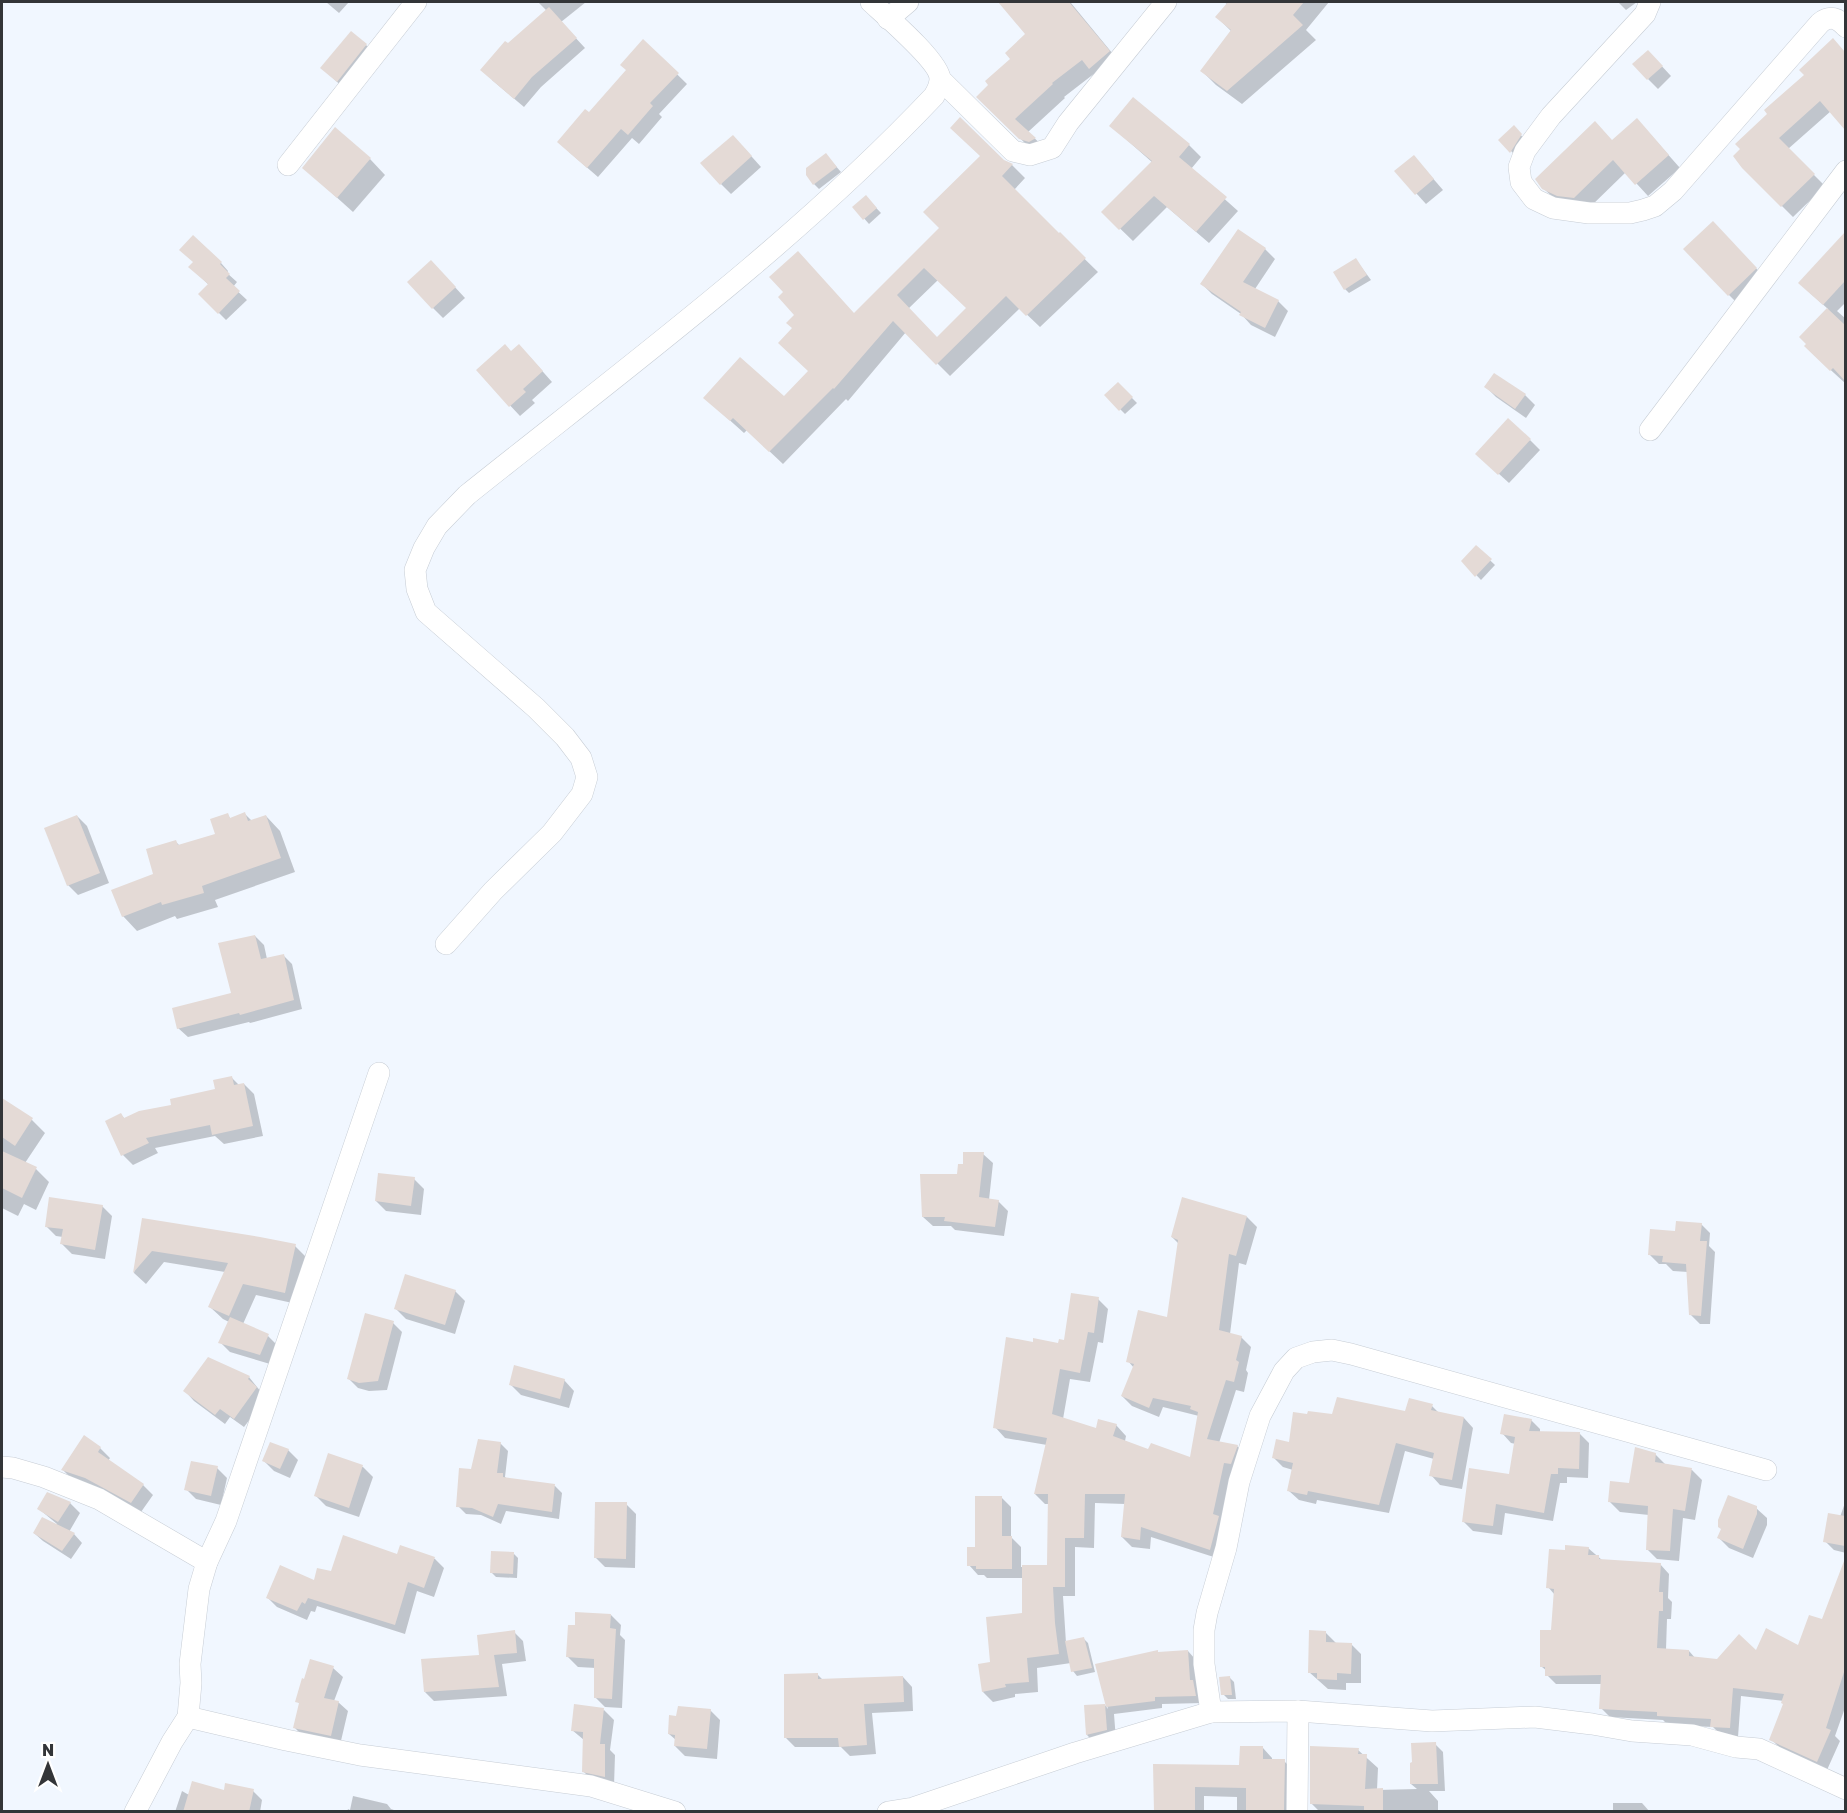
<svg xmlns="http://www.w3.org/2000/svg" width="1847" height="1813" font-family="'Golos Text',sans-serif">
	<rect width="100%" height="100%" fill="#f1f7ff"/>
	<g fill="#0003" fill-rule="evenodd">
		<polygon points="326,2 349,2 339,13"/>
		<polygon points="538,2 586,2 561,22 585,48 541,87 524,107 492,80 508,45 547,11"/>
		<polygon points="1000,2 1073,2 1071,3 1122,65 1103,81 1095,73 1064,97 1065,98 1028,132 1048,151 1034,152 978,97 1012,59 1027,34"/>
		<polygon points="1224,2 1329,2 1306,30 1316,40 1242,104 1216,85 1202,71 1232,32 1217,17 1227,4"/>
		<polygon points="1618,2 1637,2 1626,10"/>
		<polygon points="643,41 687,84 659,114 662,117 639,144 632,138 598,177 569,152 590,114 628,71"/>
		<polygon points="1833,41 1846,54 1846,127 1831,111 1788,149 1825,186 1793,217 1743,167 1806,75"/>
		<polygon points="366,45 376,55 347,91 322,68"/>
		<polygon points="1658,62 1671,76 1658,89 1648,79"/>
		<polygon points="1111,126 1189,145 1201,157 1191,169 1238,211 1209,243 1167,207 1133,241 1103,212 1153,163"/>
		<polygon points="1514,127 1525,140 1516,156 1500,140"/>
		<polygon points="1649,133 1680,168 1648,196 1626,172 1587,210 1557,201 1543,188 1612,142"/>
		<polygon points="743,147 761,167 731,194 721,184"/>
		<polygon points="826,155 841,172 819,189 814,184"/>
		<polygon points="370,159 385,175 353,212 304,168"/>
		<path d="M1003,161L1012,165L1025,178L1014,190L1098,272L1040,327L1020,308L950,376L906,332L848,401L846,399L783,464L747,430L744,433L705,398H784L810,371L854,314L941,228ZM938,280L968,308L938,339L908,309Z"/>
		<polygon points="1423,167 1443,190 1426,204 1396,171"/>
		<polygon points="866,197 881,213 869,224 854,207"/>
		<polygon points="1239,231 1265,249 1275,259 1255,289 1278,301 1288,311 1275,337 1251,325 1241,314 1212,294 1202,284"/>
		<polygon points="1728,239 1771,284 1744,310 1729,295"/>
		<polygon points="1838,243 1846,250 1846,302 1837,311 1846,319 1846,384 1822,362 1801,337 1828,309 1810,293"/>
		<polygon points="1356,260 1371,280 1349,293 1345,289"/>
		<polygon points="221,263 228,271 227,273 237,282 233,287 247,300 226,320 200,294 209,285 190,267"/>
		<polygon points="441,272 465,298 443,318 433,308"/>
		<polygon points="512,352 529,356 552,382 532,400 535,403 520,416 478,371"/>
		<polygon points="1118,384 1137,403 1125,414 1106,395"/>
		<polygon points="1486,387 1525,395 1535,405 1526,418 1496,397"/>
		<polygon points="1530,440 1540,450 1509,483 1487,463"/>
		<polygon points="1476,547 1495,565 1481,580 1463,561"/>
		<polygon points="245,814 252,821 266,816 280,831 295,872 215,900 218,907 177,919 175,916 137,931 123,916 155,875 176,842 180,846 217,835 227,815 231,819"/>
		<polygon points="77,816 87,826 109,883 78,895 68,885"/>
		<polygon points="255,936 264,945 267,959 283,955 292,964 302,1009 250,1023 249,1022 188,1037 178,1028 233,995"/>
		<polygon points="232,1078 239,1085 244,1084 254,1094 263,1136 224,1144 215,1136 155,1148 158,1153 133,1165 123,1155 121,1115 125,1119 173,1106 216,1090"/>
		<polygon points="2,1100 32,1120 45,1133 25,1163 36,1169 49,1182 36,1210 24,1204 18,1216 2,1208"/>
		<polygon points="983,1154 993,1163 989,1200 998,1201 1008,1211 1004,1236 955,1230 951,1226 933,1226 923,1217 965,1166"/>
		<polygon points="414,1179 424,1189 421,1215 386,1211 376,1201"/>
		<polygon points="102,1206 112,1216 105,1259 72,1254 62,1244 63,1237 56,1236 46,1226"/>
		<polygon points="1247,1217 1257,1227 1246,1265 1239,1263 1230,1334 1241,1337 1251,1347 1246,1370 1248,1373 1244,1392 1236,1390 1219,1443 1237,1446 1247,1456 1220,1559 1151,1537 1150,1549 1132,1547 1122,1537 1125,1504 1095,1503 1094,1548 1075,1547 1075,1596 1063,1596 1066,1643 1083,1638 1088,1643 1095,1672 1077,1676 1073,1671 1071,1663 1037,1668 1038,1692 1015,1694 1015,1697 993,1702 983,1692 992,1663 1024,1615 1024,1578 987,1578 984,1575 978,1575 969,1565 1001,1497 1011,1507 1011,1537 1021,1547 1021,1567 1049,1567 1050,1504 1045,1504 1035,1494 1047,1445 1005,1438 995,1427 1034,1344 1060,1344 1065,1342 1098,1299 1108,1309 1103,1343 1098,1342 1090,1382 1070,1379 1063,1419 1097,1429 1116,1425 1126,1436 1125,1441 1149,1451 1191,1459 1199,1416 1163,1407 1159,1417 1132,1406 1122,1396 1134,1368 1128,1361 1168,1319 1179,1244 1172,1237"/>
		<polygon points="143,1220 295,1246 307,1258 297,1304 256,1295 243,1324 268,1336 278,1346 270,1364 230,1352 220,1342 229,1322 223,1319 210,1307 225,1272 164,1262 146,1284 134,1273"/>
		<polygon points="1701,1224 1710,1233 1709,1246 1715,1252 1710,1324 1700,1324 1691,1315 1688,1272 1673,1271 1666,1264 1659,1264 1650,1255 1677,1232"/>
		<polygon points="455,1291 465,1301 455,1334 406,1319 396,1309"/>
		<polygon points="393,1323 402,1332 387,1390 369,1391 358,1388 349,1379"/>
		<polygon points="249,1377 266,1398 244,1427 230,1417 225,1424 194,1401 185,1391"/>
		<polygon points="564,1380 574,1391 569,1408 521,1395 511,1385"/>
		<polygon points="1432,1406 1439,1413 1464,1418 1473,1428 1462,1489 1440,1485 1431,1475 1434,1459 1405,1451 1389,1513 1317,1500 1316,1504 1299,1500 1289,1491 1293,1470 1283,1467 1274,1458 1290,1444 1333,1416 1407,1413"/>
		<polygon points="1531,1420 1540,1429 1540,1433 1580,1434 1589,1443 1588,1478 1567,1477 1567,1483 1560,1483 1553,1521 1505,1513 1502,1535 1473,1531 1463,1521 1510,1475 1516,1444 1511,1443 1502,1433"/>
		<polygon points="500,1443 508,1451 505,1477 507,1479 555,1486 562,1493 559,1519 506,1511 501,1524 481,1515 466,1514 458,1506 473,1470"/>
		<polygon points="100,1448 110,1458 108,1461 143,1485 153,1495 141,1512 73,1480 63,1470"/>
		<polygon points="288,1450 298,1460 290,1478 274,1471 264,1461"/>
		<polygon points="1655,1454 1665,1464 1692,1470 1702,1480 1695,1520 1683,1518 1679,1561 1657,1559 1647,1549 1649,1515 1620,1512 1610,1502 1630,1484"/>
		<polygon points="329,1455 363,1467 373,1477 359,1517 326,1506 316,1496"/>
		<polygon points="217,1468 227,1478 221,1505 196,1499 186,1489"/>
		<polygon points="1846,1500 1846,1553 1834,1550 1825,1541 1840,1517"/>
		<polygon points="70,1503 80,1513 69,1532 74,1534 82,1543 71,1559 43,1541 34,1533 56,1526 57,1524 39,1509"/>
		<polygon points="626,1504 636,1514 635,1568 605,1567 595,1557"/>
		<polygon points="1756,1508 1767,1518 1767,1525 1753,1558 1729,1548 1719,1538"/>
		<polygon points="401,1547 435,1559 444,1568 434,1597 417,1591 405,1634 317,1606 315,1612 311,1611 307,1620 277,1607 268,1598 315,1582 331,1573 398,1555"/>
		<polygon points="1588,1548 1602,1560 1660,1564 1669,1574 1668,1598 1672,1602 1671,1619 1667,1619 1666,1650 1689,1651 1696,1659 1718,1660 1756,1652 1799,1647 1823,1621 1841,1595 1846,1583 1846,1705 1835,1736 1840,1741 1827,1770 1780,1748 1771,1739 1785,1704 1784,1701 1741,1696 1738,1737 1721,1735 1713,1727 1668,1725 1663,1720 1610,1717 1601,1708 1602,1684 1556,1684 1547,1675 1547,1671 1542,1667 1553,1631 1555,1595 1548,1587 1566,1552"/>
		<polygon points="514,1554 518,1558 517,1578 496,1577 491,1572"/>
		<polygon points="611,1615 621,1625 620,1635 625,1640 622,1708 605,1707 595,1697 596,1668 578,1667 568,1657 576,1627"/>
		<polygon points="514,1632 523,1641 526,1661 502,1664 507,1696 434,1701 425,1692 481,1656"/>
		<polygon points="1326,1633 1336,1643 1351,1644 1361,1654 1361,1683 1346,1683 1346,1690 1328,1689 1309,1672"/>
		<polygon points="1157,1651 1159,1653 1188,1651 1195,1659 1203,1703 1162,1704 1162,1708 1114,1714 1116,1740 1097,1745 1087,1735 1105,1705 1108,1709 1097,1665"/>
		<polygon points="333,1668 343,1677 334,1701 338,1702 348,1711 340,1745 304,1737 295,1728 300,1704 297,1701"/>
		<polygon points="817,1674 823,1680 903,1677 912,1687 913,1711 872,1713 876,1754 850,1756 841,1747 795,1747 786,1738"/>
		<polygon points="1229,1677 1234,1682 1236,1699 1228,1699 1223,1694"/>
		<polygon points="604,1710 614,1720 610,1750 615,1755 614,1786 593,1781 583,1771 584,1740 572,1730"/>
		<polygon points="710,1710 720,1720 717,1759 685,1756 675,1746 676,1740 669,1734 678,1717"/>
		<polygon points="1435,1744 1443,1752 1445,1791 1429,1791 1438,1801 1438,1812 1320,1812 1311,1803 1358,1750 1378,1768 1377,1790 1417,1789 1411,1784"/>
		<polygon points="1263,1748 1272,1758 1272,1761 1284,1761 1294,1771 1294,1812 1237,1812 1237,1797 1204,1796 1204,1812 1156,1812 1154,1765 1240,1766"/>
		<polygon points="182,1791 189,1795 253,1791 262,1800 260,1812 175,1812"/>
		<polygon points="353,1796 387,1804 391,1809 400,1812 347,1812 348,1809 350,1810"/>
		<polygon points="1613,1803 1642,1803 1650,1812 1613,1812"/>
	</g>
	<g fill="#e4dad6" fill-rule="evenodd">
		<polygon points="998,2 1069,2 1110,51 1089,69 1082,60 1052,83 1053,84 1015,119 1036,138 1029,142 1019,139 976,97 988,85 985,81 1010,59 1005,53 1025,34"/>
		<polygon points="1228,2 1304,2 1293,15 1303,25 1227,91 1200,71 1231,30 1215,17"/>
		<polygon points="549,7 577,38 532,77 514,99 480,70 505,41 508,43"/>
		<polygon points="351,31 367,44 337,82 320,68"/>
		<polygon points="1833,38 1845,52 1845,130 1820,101 1779,138 1815,174 1781,207 1742,168 1733,156 1740,149 1735,144 1767,114 1764,110 1804,75 1799,70"/>
		<polygon points="643,39 679,73 650,103 653,106 628,135 621,129 587,168 557,142 585,109 589,112 626,70 620,65"/>
		<polygon points="1648,50 1663,66 1647,80 1632,64"/>
		<polygon points="1133,97 1190,144 1179,157 1227,197 1196,232 1154,196 1119,230 1101,212 1152,161 1109,126"/>
		<path d="M960,117L1004,160L1013,164L1002,176L1059,233L1060,232L1086,258L1026,316L1006,296L936,365L893,321L834,389L833,388L769,452L733,418L730,421L703,398L740,357L784,396L808,371L778,343L792,328L786,323L794,315L778,297L783,292L769,277L798,251L854,313L939,228L923,212L980,156L950,128ZM924,268L966,308L937,337L897,295Z"/>
		<polygon points="1637,118 1669,155 1635,185 1613,160 1574,198 1557,196 1542,189 1535,179 1595,121 1612,140"/>
		<polygon points="1514,125 1522,134 1510,153 1498,140"/>
		<polygon points="335,127 371,158 337,198 302,168"/>
		<polygon points="733,135 752,156 720,185 700,163"/>
		<polygon points="826,153 837,167 813,185 806,175 806,168"/>
		<polygon points="1414,155 1434,179 1415,195 1394,171"/>
		<polygon points="866,195 877,208 863,220 852,207"/>
		<polygon points="1713,221 1757,268 1728,296 1683,249"/>
		<polygon points="1238,229 1266,248 1243,282 1279,300 1265,328 1239,315 1241,312 1200,284"/>
		<polygon points="1845,232 1845,281 1823,305 1798,283"/>
		<polygon points="193,235 222,262 220,264 230,274 226,278 240,291 218,314 198,294 208,284 188,267 193,262 179,250"/>
		<polygon points="1356,258 1367,275 1344,290 1333,272"/>
		<polygon points="431,260 456,287 432,309 407,282"/>
		<polygon points="1827,308 1845,325 1845,381 1833,368 1830,371 1804,346 1806,344 1799,337"/>
		<polygon points="505,344 511,351 519,344 543,371 523,389 526,392 509,407 476,370"/>
		<polygon points="1494,373 1526,394 1515,409 1484,387"/>
		<polygon points="1118,382 1133,397 1119,411 1104,395"/>
		<polygon points="1508,418 1531,439 1498,475 1475,454"/>
		<polygon points="1476,545 1492,559 1475,577 1461,561"/>
		<polygon points="245,812 248,821 266,815 281,858 202,886 204,893 162,905 161,902 122,917 111,890 153,874 146,849 176,840 178,845 215,834 210,819 228,813 230,818"/>
		<polygon points="77,815 100,873 67,886 44,828"/>
		<polygon points="255,935 261,959 284,954 294,1000 240,1015 239,1013 177,1029 172,1008 231,993 218,943"/>
		<polygon points="232,1076 234,1085 244,1083 253,1126 212,1135 210,1125 146,1138 149,1143 121,1156 105,1121 121,1113 124,1118 139,1111 171,1105 170,1099 215,1089 213,1080"/>
		<polygon points="2,1098 33,1118 15,1146 2,1137"/>
		<polygon points="2,1151 37,1167 22,1198 2,1188"/>
		<polygon points="963,1152 984,1152 979,1197 999,1200 995,1227 944,1221 945,1217 922,1217 920,1174 957,1174 958,1164 963,1164"/>
		<polygon points="378,1173 415,1177 411,1206 375,1201"/>
		<polygon points="49,1197 103,1205 95,1250 60,1244 63,1229 45,1227"/>
		<polygon points="1182,1197 1247,1216 1236,1256 1229,1254 1219,1330 1242,1336 1236,1360 1239,1362 1234,1382 1226,1380 1207,1439 1238,1445 1231,1464 1224,1463 1213,1514 1219,1516 1210,1550 1141,1527 1140,1540 1121,1537 1125,1494 1085,1494 1084,1538 1065,1538 1065,1587 1053,1587 1055,1623 1059,1654 1027,1658 1029,1682 1005,1684 1006,1687 982,1692 978,1664 990,1662 986,1617 1022,1613 1022,1565 1047,1565 1048,1494 1034,1494 1047,1438 993,1428 1006,1337 1033,1342 1033,1338 1058,1343 1059,1339 1064,1340 1071,1293 1099,1297 1094,1333 1088,1332 1080,1373 1060,1369 1052,1414 1096,1428 1098,1419 1117,1424 1113,1436 1148,1449 1151,1443 1190,1457 1198,1412 1190,1409 1191,1406 1153,1398 1149,1408 1121,1396 1134,1364 1126,1362 1138,1310 1167,1317 1178,1240 1171,1237"/>
		<polygon points="142,1218 260,1237 296,1244 285,1293 243,1284 229,1316 208,1307 228,1263 152,1251 133,1273"/>
		<polygon points="1676,1221 1702,1223 1700,1241 1707,1241 1701,1316 1689,1315 1686,1264 1662,1262 1663,1256 1648,1255 1650,1229 1675,1231"/>
		<polygon points="405,1274 456,1290 445,1325 394,1309"/>
		<polygon points="365,1313 394,1321 378,1381 359,1383 347,1379"/>
		<polygon points="230,1317 269,1334 260,1355 218,1343"/>
		<polygon points="208,1357 250,1376 248,1379 257,1387 234,1419 220,1409 215,1415 183,1391"/>
		<polygon points="514,1365 565,1379 560,1399 509,1385"/>
		<polygon points="1337,1397 1405,1411 1409,1398 1433,1404 1431,1410 1464,1417 1452,1480 1429,1476 1434,1453 1396,1443 1379,1505 1308,1491 1307,1495 1287,1491 1293,1463 1272,1458 1276,1439 1289,1442 1293,1412 1307,1414 1308,1411 1332,1414"/>
		<polygon points="1504,1414 1532,1419 1529,1431 1580,1432 1579,1469 1558,1468 1558,1474 1551,1474 1544,1513 1496,1504 1493,1526 1462,1522 1469,1468 1509,1474 1515,1437 1500,1434"/>
		<polygon points="84,1435 101,1447 98,1452 144,1484 131,1503 85,1478 61,1470"/>
		<polygon points="478,1439 501,1442 497,1473 503,1473 503,1477 555,1484 552,1512 498,1504 493,1517 472,1508 456,1507 459,1468 471,1469"/>
		<polygon points="270,1442 289,1449 280,1469 262,1461"/>
		<polygon points="1635,1447 1656,1453 1655,1462 1692,1468 1685,1511 1673,1509 1670,1551 1646,1550 1648,1506 1608,1502 1610,1481 1629,1483"/>
		<polygon points="328,1453 363,1465 349,1508 314,1496"/>
		<polygon points="191,1461 218,1466 211,1496 184,1490"/>
		<polygon points="47,1492 71,1502 58,1522 37,1509"/>
		<polygon points="1728,1495 1757,1506 1757,1514 1743,1549 1717,1538 1721,1529 1718,1527 1718,1520"/>
		<polygon points="975,1496 1002,1496 1002,1536 1012,1536 1012,1569 976,1569 976,1566 967,1566 967,1547 975,1547"/>
		<polygon points="595,1502 627,1502 626,1559 594,1558"/>
		<polygon points="1828,1513 1845,1516 1845,1546 1823,1542"/>
		<polygon points="42,1517 75,1533 62,1551 33,1533"/>
		<polygon points="343,1535 397,1554 400,1545 435,1557 424,1588 408,1582 395,1625 308,1598 305,1604 302,1602 297,1611 266,1598 280,1565 314,1580 317,1568 331,1571"/>
		<polygon points="1565,1545 1589,1547 1588,1555 1599,1555 1599,1559 1661,1563 1659,1592 1663,1592 1663,1611 1659,1611 1657,1648 1689,1650 1689,1656 1717,1659 1739,1634 1756,1650 1766,1628 1798,1645 1809,1615 1822,1619 1844,1561 1845,1562 1845,1669 1826,1728 1831,1730 1817,1762 1769,1740 1783,1704 1781,1703 1784,1694 1733,1688 1730,1728 1710,1727 1711,1719 1657,1716 1657,1712 1599,1709 1601,1675 1545,1676 1545,1667 1540,1667 1540,1630 1551,1630 1554,1589 1546,1588 1549,1549 1565,1550"/>
		<polygon points="491,1551 514,1552 513,1574 490,1573"/>
		<polygon points="575,1612 611,1614 610,1628 616,1629 612,1699 594,1698 594,1659 566,1657 568,1625 575,1625"/>
		<polygon points="515,1630 517,1653 494,1655 499,1687 424,1692 421,1659 479,1655 477,1635"/>
		<polygon points="1309,1630 1326,1631 1326,1642 1352,1643 1351,1674 1337,1673 1337,1680 1317,1679 1317,1673 1308,1673"/>
		<polygon points="1084,1637 1092,1668 1071,1672 1065,1641"/>
		<polygon points="1158,1650 1158,1652 1188,1650 1190,1680 1193,1680 1196,1696 1155,1697 1155,1701 1106,1707 1095,1664"/>
		<polygon points="310,1659 334,1666 324,1698 339,1701 331,1736 293,1728 299,1703 295,1702 302,1678 304,1679"/>
		<polygon points="818,1673 818,1679 903,1676 904,1702 864,1704 867,1745 839,1747 838,1738 784,1738 784,1674"/>
		<polygon points="1230,1676 1232,1695 1221,1695 1219,1677"/>
		<polygon points="574,1704 604,1708 600,1744 605,1744 605,1777 582,1772 583,1732 571,1731"/>
		<polygon points="1105,1704 1107,1730 1086,1735 1084,1705"/>
		<polygon points="678,1706 711,1709 707,1749 674,1746 675,1735 668,1734 669,1715 676,1716"/>
		<polygon points="1436,1742 1438,1784 1410,1784 1410,1763 1412,1762 1411,1743"/>
		<polygon points="1240,1746 1263,1746 1263,1759 1285,1759 1284,1810 1246,1810 1246,1788 1195,1787 1195,1812 1154,1812 1153,1764 1239,1765"/>
		<polygon points="1310,1746 1359,1748 1358,1754 1367,1754 1365,1789 1383,1788 1383,1812 1364,1812 1364,1806 1310,1804"/>
		<polygon points="192,1781 224,1790 225,1783 254,1789 249,1812 183,1812"/>
	</g>
	<g fill="none" stroke-linecap="round" stroke-linejoin="round">
		<g stroke="#c7cdd5" stroke-width="22">
			<g id="minor">
				<path d="M1650,2L1645,14L1551,116L1525,151L1519,167L1521,182L1534,199L1553,208L1589,213H1630L1643,210L1655,206L1673,191L1820,23C1830,15 1838,18 1846,27"/>
				<polyline points="888,19 908,2"/>
				<polyline points="941,80 1013,151 1030,155 1052,148 1068,123 1166,2"/>
				<polyline points="288,165 416,2"/>
				<polyline points="1650,430 1846,171"/>
				<path d="M446,944L493,891L552,833L582,794L587,777L581,758L565,737L536,708L426,612L417,589L415,570L424,548L437,526L467,495C627,367 793,245 934,96C937,91 940,85 940,79C940,62 885,15 871,2"/>
				<polyline points="2,1467 13,1468 44,1477 99,1499 207,1562"/>
				<polyline points="1211,1712 1204,1664 1204,1630 1207,1613 1226,1548 1239,1482 1260,1416 1284,1371 1296,1358 1313,1352 1332,1350 1351,1354 1766,1470"/>
				<polyline points="188,1717 286,1740 360,1755 591,1786 675,1812"/>
				<polyline points="135,1812 172,1742 188,1717 191,1683 190,1664 199,1589 207,1562 226,1521 379,1073"/>
				<polyline points="888,1812 913,1808 1075,1753 1211,1712 1298,1711 1432,1721 1535,1717 1592,1724 1632,1731 1692,1735 1736,1747 1759,1749 1846,1789"/>
				<polyline points="1297,1812 1298,1711"/>
			</g>
		</g>
		<use href="#minor" stroke="#fff" stroke-width="21"/>
	</g>
	<rect width="1847" height="1813" fill="none" stroke="#333538" stroke-width="6"/>
	<g transform="translate(48 1765)" stroke="#ffffff" stroke-width="4.5" paint-order="stroke">
	<path d="M0-4.5L10 22L0 15L-10 22Z" fill="#333538"/>
	<text y="-9" font-size="16" font-weight="bold" text-anchor="middle" fill="#333538">N</text>
	</g>
</svg>
